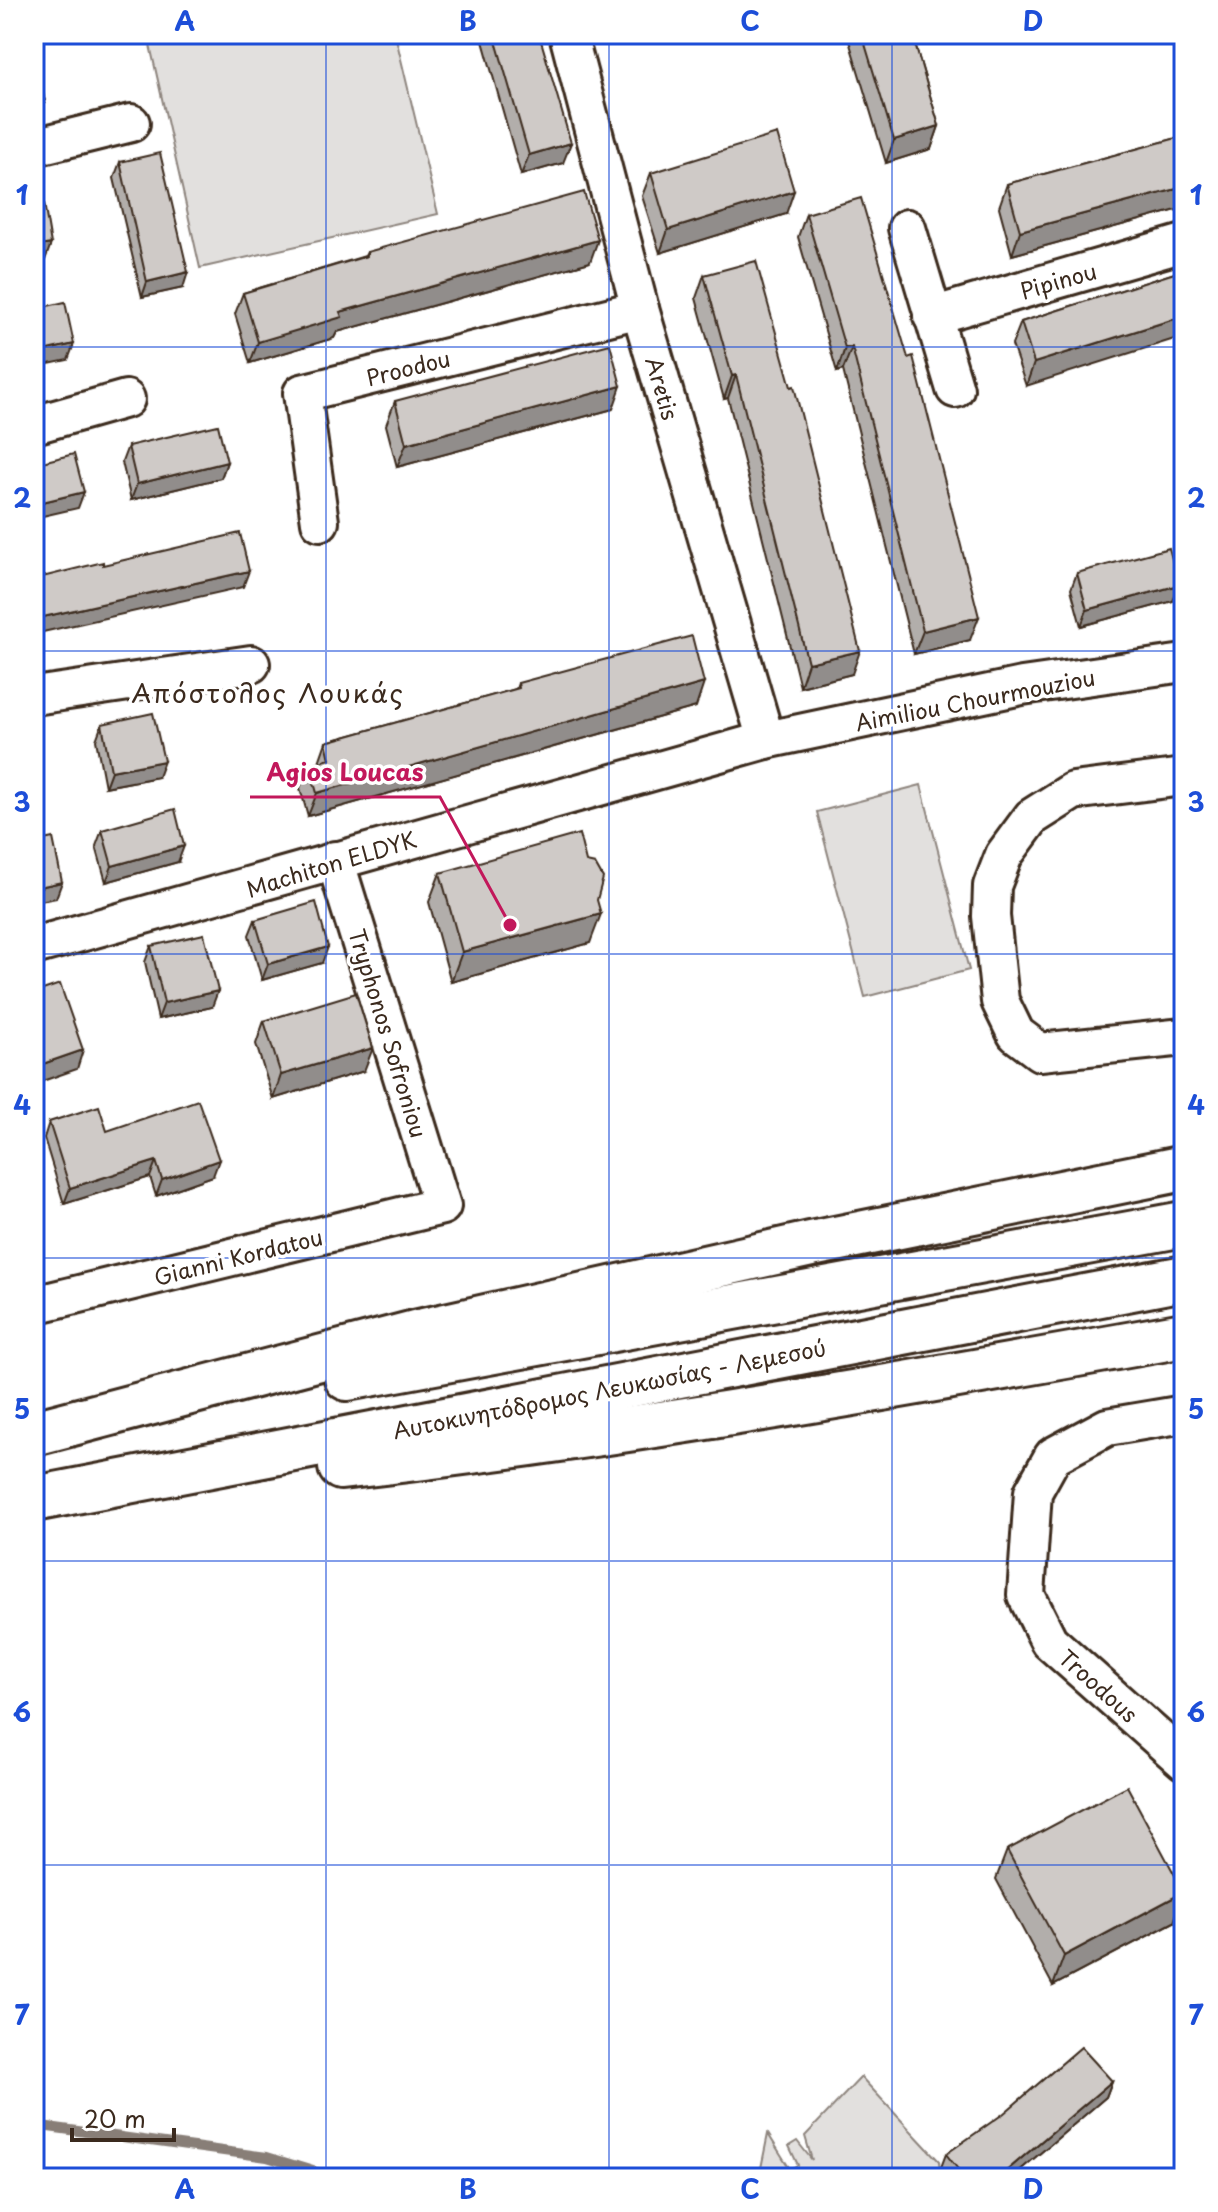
<svg xmlns="http://www.w3.org/2000/svg" width="1218" height="2212" font-family="'Playpen Sans',sans-serif">
	<rect width="100%" height="100%" fill="#fff"/>
	<filter id="ink" filterUnits="userSpaceOnUse"><feTurbulence type="fractalNoise" baseFrequency=".0125" numOctaves="2"/><feDisplacementMap in="SourceGraphic" scale="16" xChannelSelector="R" yChannelSelector="G"/><feConvolveMatrix kernelMatrix="1 2 1 2 8 2 1 2 1" color-interpolation-filters="sRGB"/></filter>
	<g filter="url(#ink)">
		<g fill="#e2e0de" stroke="#8e857e" stroke-width="2">
			<polygon points="153,34 395,34 438,214 200,268 148,36"/>
			<polygon points="921,785 969,970 865,997 817,812"/>
			<polygon points="861,2077 939,2161 940,2178 759,2178 768,2134 790,2169 798,2165 789,2146 797,2141 812,2160 805,2136"/>
		</g>
		<g fill="none" stroke-linecap="round" stroke-linejoin="round">
			<polyline stroke="#887e77" stroke-width="10" points="34,2125 267,2157 336,2178"/>
			<g stroke="#3b2a1e" stroke-width="42">
				<g id="street">
					<polyline points="568,34 640,309 766,740"/>
					<polyline points="34,147 131,123"/>
					<polyline points="907,228 955,389"/>
					<polyline points="932,316 1184,243"/>
					<polyline points="34,425 126,399"/>
					<polyline points="320,522 302,393 640,309"/>
					<polyline points="34,696 251,664"/>
					<polyline points="1184,777 1073,791 1032,817 1004,855 992,886 991,916 1000,1001 1016,1034 1040,1052 1184,1037"/>
					<polyline points="34,946 766,740 1022,686 1184,663"/>
					<polyline points="34,1305 442,1206 335,860"/>
					<polyline points="1184,1414 1107,1427 1053,1456 1033,1492 1026,1595 1049,1641 1184,1761"/>
				</g>
			</g>
			<g stroke="#3b2a1e" stroke-width="50">
				<g id="highway">
					<polyline points="347,1378 1184,1224"/>
					<polyline points="34,1433 415,1333 811,1244 1184,1168"/>
					<path d="M341,1467C624,1435 904,1385 1184,1335"/>
					<polyline points="34,1499 1184,1278"/>
				</g>
			</g>
			<use href="#street" stroke="#fff" stroke-width="36"/>
			<use href="#highway" stroke="#fff" stroke-width="44"/>
		</g>
		<g fill="#b2aeab" stroke="#3b2a1e" stroke-width="2">
			<polygon points="481,34 539,34 563,163 521,175"/>
			<polygon points="847,34 912,34 939,126 931,149 886,163"/>
			<polygon points="1184,136 1184,208 1012,255 999,207 1007,184"/>
			<polygon points="120,162 183,288 142,297 114,178"/>
			<polygon points="651,173 786,214 660,253 642,196"/>
			<polygon points="806,214 970,640 914,654 843,370 837,372 798,237"/>
			<polygon points="367,252 590,262 337,332 334,338 250,363 235,314 243,293 365,256"/>
			<polygon points="1184,270 1026,386 1012,345 1021,322"/>
			<polygon points="704,275 852,674 800,687 728,398 724,399 696,298"/>
			<polygon points="395,401 613,409 397,467 386,425"/>
			<polygon points="128,446 227,462 221,478 131,500 122,462"/>
			<polygon points="1077,573 1173,601 1081,626 1071,589"/>
			<polygon points="518,683 696,707 308,816 300,788 309,765 319,762 326,742 516,689"/>
			<polygon points="102,724 158,777 105,787 96,740"/>
			<polygon points="102,830 178,862 106,882 96,846"/>
			<polygon points="440,873 597,900 590,943 451,982 429,902"/>
			<polygon points="255,920 322,963 262,980 249,935"/>
			<polygon points="151,946 212,1007 158,1019 145,962"/>
			<polygon points="264,1021 364,1071 273,1099 256,1044"/>
			<polygon points="49,1122 107,1131 213,1176 156,1196 150,1177 64,1204 44,1138"/>
			<polygon points="1007,1850 1174,1922 1053,1986 996,1879"/>
			<polygon points="1112,2081 1106,2097 1011,2178 946,2178 940,2170 946,2154"/>
		</g>
		<g fill="#918d8b" stroke="#3b2a1e" stroke-width="2">
			<polygon points="45,101 37,125 34,125 34,105"/>
			<polygon points="939,126 931,149 886,163 894,140"/>
			<polygon points="571,143 563,163 521,175 529,155"/>
			<polygon points="1184,187 1184,208 1012,255 1020,231"/>
			<polygon points="794,191 786,214 660,253 668,230"/>
			<polygon points="598,240 590,262 337,332 334,338 250,363 258,342 340,312"/>
			<polygon points="51,244 45,260 34,262 34,247"/>
			<polygon points="188,272 183,288 142,297 147,282"/>
			<polygon points="1184,316 1184,336 1026,386 1034,363"/>
			<polygon points="74,344 68,360 34,367 34,353"/>
			<polygon points="852,347 843,370 837,372 845,348"/>
			<polygon points="736,375 728,398 724,399 732,376"/>
			<polygon points="621,386 613,409 397,467 406,444"/>
			<polygon points="227,462 221,478 131,500 137,484"/>
			<polygon points="84,492 78,508 34,518 34,504"/>
			<polygon points="249,571 243,587 34,634 34,619"/>
			<polygon points="1179,585 1173,601 1081,626 1087,610"/>
			<polygon points="979,617 970,640 914,654 923,631"/>
			<polygon points="860,651 852,674 800,687 808,663"/>
			<polygon points="704,683 696,707 308,816 317,793"/>
			<polygon points="164,761 158,777 105,787 111,771"/>
			<polygon points="41,781 35,797 34,797 34,782"/>
			<polygon points="184,846 178,862 106,882 112,866"/>
			<polygon points="62,882 56,898 34,902 34,888"/>
			<polygon points="601,914 590,943 451,982 462,952"/>
			<polygon points="328,947 322,963 262,980 268,964"/>
			<polygon points="218,991 212,1007 158,1019 164,1003"/>
			<polygon points="373,1048 364,1071 273,1099 281,1075"/>
			<polygon points="83,1050 77,1069 34,1084 34,1067"/>
			<polygon points="219,1160 213,1176 156,1196 162,1180"/>
			<polygon points="156,1161 150,1177 64,1204 70,1188"/>
			<polygon points="1184,1892 1174,1922 1053,1986 1064,1956"/>
			<polygon points="1112,2081 1106,2097 1011,2178 998,2178"/>
		</g>
		<g fill="#cfcac7" stroke="#3b2a1e" stroke-width="2">
			<polygon points="494,34 539,34 571,143 529,155"/>
			<polygon points="862,34 912,34 939,126 894,140"/>
			<polygon points="34,57 45,101 34,105"/>
			<polygon points="777,134 794,191 668,230 651,173"/>
			<polygon points="1184,136 1184,187 1020,231 1007,184"/>
			<polygon points="160,153 188,272 147,282 120,162"/>
			<polygon points="584,192 598,240 340,312 342,317 258,342 243,293 367,256 367,252"/>
			<polygon points="43,197 51,244 34,247 34,199"/>
			<polygon points="861,198 908,358 913,356 979,617 923,631 852,347 845,348 806,214"/>
			<polygon points="756,261 791,387 794,386 860,651 808,663 736,375 732,376 704,275"/>
			<polygon points="1184,270 1184,316 1034,363 1021,322"/>
			<polygon points="65,302 74,344 34,353 34,309"/>
			<polygon points="610,344 621,386 406,444 395,401"/>
			<polygon points="218,425 227,462 137,484 128,446"/>
			<polygon points="74,454 84,492 34,504 34,464"/>
			<polygon points="240,533 249,571 34,619 34,579 103,562 103,565"/>
			<polygon points="1169,548 1179,585 1087,610 1077,573"/>
			<polygon points="692,636 704,683 317,793 309,765 330,759 326,742 519,688 518,683"/>
			<polygon points="153,713 164,761 111,771 102,724"/>
			<polygon points="34,746 41,781 34,782"/>
			<polygon points="175,809 184,846 112,866 102,830"/>
			<polygon points="579,834 586,862 595,864 603,878 597,900 601,914 462,952 440,873"/>
			<polygon points="53,838 62,882 34,888 34,842"/>
			<polygon points="316,902 328,947 268,964 255,920"/>
			<polygon points="204,934 218,991 164,1003 151,946"/>
			<polygon points="60,984 83,1050 34,1067 34,993"/>
			<polygon points="356,993 373,1048 281,1075 264,1021"/>
			<polygon points="198,1100 219,1160 162,1180 156,1161 70,1188 49,1122 99,1106 107,1131"/>
			<polygon points="1127,1786 1184,1892 1064,1956 1007,1850"/>
			<polygon points="1081,2047 1112,2081 998,2178 965,2178 946,2154 1003,2114"/>
		</g>
	</g>
	<path fill="none" stroke="#1d4ed8" stroke-width="2" stroke-opacity="0.55" d="M326,34V2178M609,34V2178M892,34V2178M34,347H1184M34,651H1184M34,954H1184M34,1258H1184M34,1561H1184M34,1865H1184"/>
	<g text-anchor="middle" dominant-baseline="central" stroke-width="7" stroke-linejoin="round" paint-order="stroke">
		<g font-size="22" fill="#3b2a1e" stroke="#fff">
			<text transform="translate(1058 280) rotate(-16)">Pipinou</text>
			<text transform="translate(408 367) rotate(-14)">Proodou</text>
			<text transform="translate(663 388) rotate(74)">Aretis</text>
			<text transform="translate(975 699) rotate(-11)">Aimiliou Chourmouziou</text>
			<text transform="translate(331 863) rotate(-17)">Machiton ELDYK</text>
			<text transform="translate(389 1033) rotate(73)">Tryphonos Sofroniou</text>
			<text transform="translate(238 1256) rotate(-14)">Gianni Kordatou</text>
			<text transform="translate(609 1388) rotate(-11)">Αυτοκινητόδρομος Λευκωσίας - Λεμεσού</text>
			<text transform="translate(1099 1685) rotate(42)">Troodous</text>
		</g>
		<g font-size="26" letter-spacing="2" fill="#3b2a1e" stroke="#fff">
			<text x="268" y="692">Απόστολος Λουκάς</text>
		</g>
	</g>
	<path fill="none" stroke="#c2185b" stroke-width="3" d="M510 925L440 797H250"/>
	<circle fill="#c2185b" stroke="#fff" stroke-width="3" cx="510" cy="925" r="8"/>
	<g font-size="24" text-anchor="middle" font-weight="bold" fill="#c2185b" stroke="#fff" stroke-width="7" stroke-linejoin="round" paint-order="stroke">
		<text x="345" y="781">Agios Loucas</text>
	</g>
	<rect width="1218" height="2212" fill="none" stroke="#fff" stroke-width="88"/>
	<path d="M72 2128v12h102v-12" fill="none" stroke="#3b2a1e" stroke-width="4"/>
	<text x="84" y="2128" font-size="24" fill="#3b2a1e" stroke="#ffffff" stroke-width="6" paint-order="stroke">20 m</text>
	<rect x="44" y="44" width="1130" height="2124" fill="none" stroke="#1d4ed8" stroke-width="3"/>
	<g font-size="26" text-anchor="middle" font-weight="bold" fill="#1d4ed8">
		<text x="185" y="31">A</text>
		<text x="468" y="31">B</text>
		<text x="750" y="31">C</text>
		<text x="1033" y="31">D</text>
		<text x="22" y="205">1</text>
		<text x="1196" y="205">1</text>
		<text x="22" y="508">2</text>
		<text x="1196" y="508">2</text>
		<text x="22" y="812">3</text>
		<text x="1196" y="812">3</text>
		<text x="22" y="1115">4</text>
		<text x="1196" y="1115">4</text>
		<text x="22" y="1419">5</text>
		<text x="1196" y="1419">5</text>
		<text x="22" y="1722">6</text>
		<text x="1196" y="1722">6</text>
		<text x="22" y="2025">7</text>
		<text x="1196" y="2025">7</text>
		<text x="185" y="2199">A</text>
		<text x="468" y="2199">B</text>
		<text x="750" y="2199">C</text>
		<text x="1033" y="2199">D</text>
	</g>
</svg>
